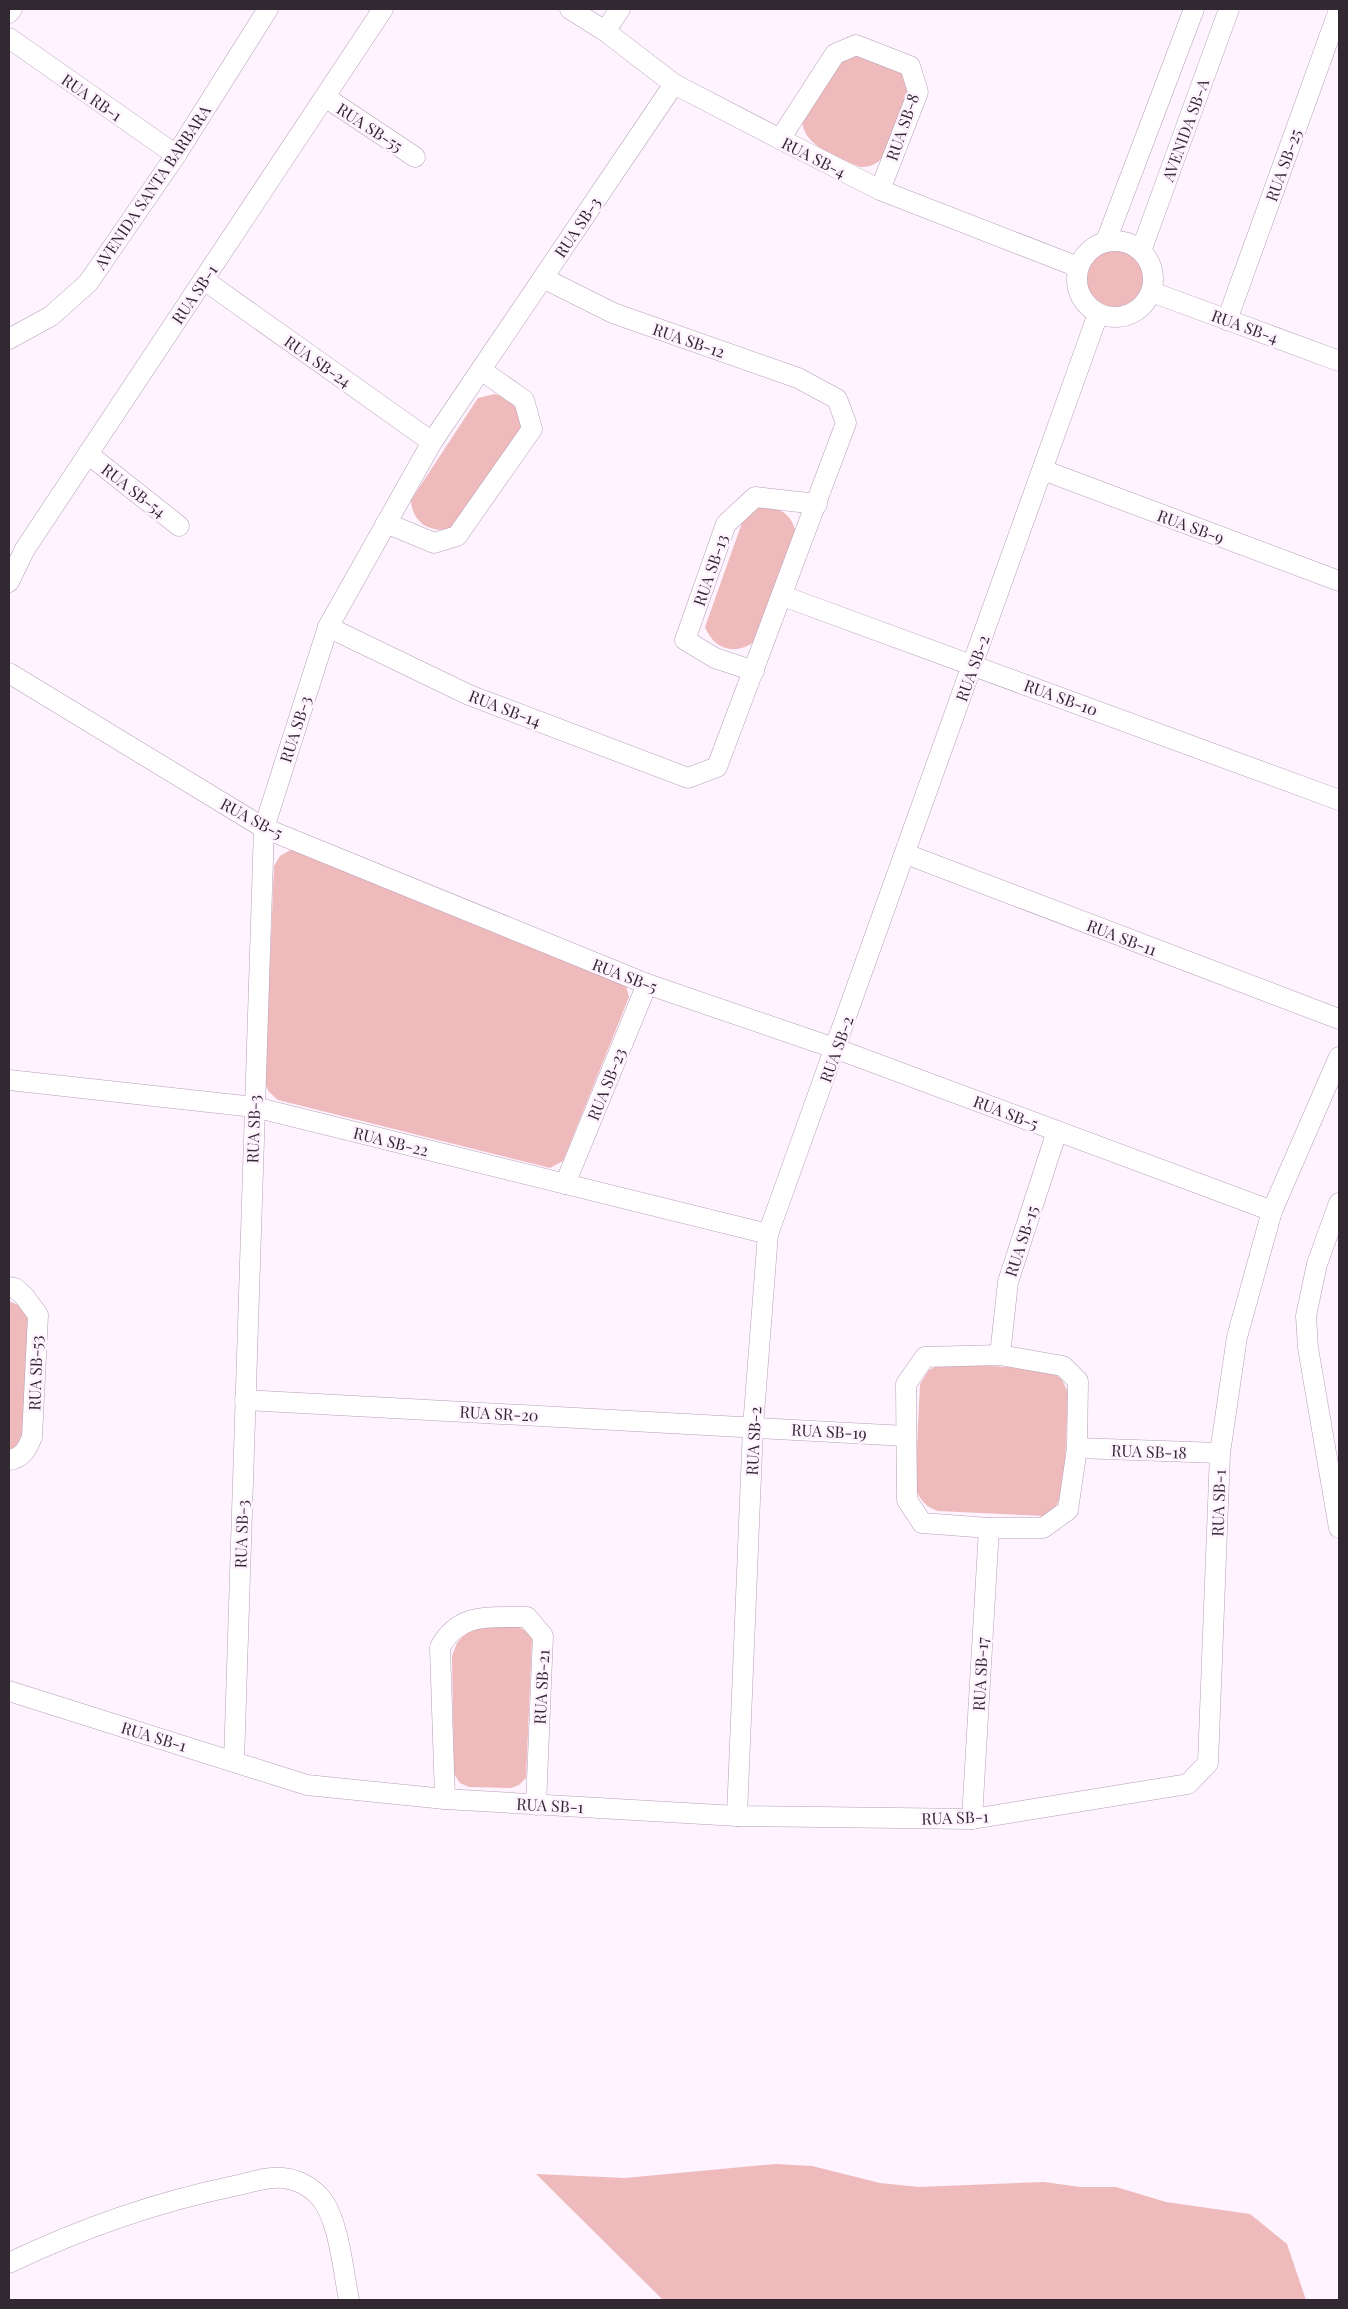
<svg xmlns="http://www.w3.org/2000/svg" width="1348" height="2309" font-family="'Playfair Display',serif">
	<rect width="100%" height="100%" fill="#fef3fe"/>
	<g fill="#eebabb">
		<path d="M854,53L901,68L909,89C903,103 889,153 879,161C873,166 867,167 860,167C839,157 802,147 802,119L840,63Z"/>
		<circle cx="1115" cy="279" r="28"/>
		<path d="M495,394C512,399 522,411 521,430L450,529C429,533 412,522 411,500L478,398Z"/>
		<path d="M761,506C779,508 790,512 795,530L755,641C736,656 714,650 705,627L743,520L754,509Z"/>
		<polygon points="294,848 625,982 629,997 563,1161 550,1168 278,1100 269,1092 265,1084 274,866 280,856"/>
		<polygon points="9,1301 20,1306 29,1317 27,1440 9,1456"/>
		<path d="M943,1363L1051,1370L1062,1380L1068,1392L1064,1490L1056,1506L1043,1516L938,1511C926,1507 920,1500 915,1488L920,1384L929,1370Z"/>
		<polygon points="515,1625 526,1631 532,1639 526,1778 519,1785 511,1788 469,1787 460,1783 454,1774 452,1656 457,1643 470,1628"/>
		<polygon points="776,2164 812,2166 880,2183 919,2187 1044,2182 1080,2187 1116,2187 1166,2202 1250,2214 1287,2244 1306,2300 663,2300 536,2174 625,2178"/>
	</g>
	<g fill="none" stroke-linecap="round" stroke-linejoin="round">
		<g stroke="#b79eb8" stroke-width="21">
			<g id="minor">
				<polyline points="570,9 605,31 674,84 780,139 880,190 1078,267"/>
				<polyline points="9,13 12,9"/>
				<polyline points="605,31 620,9"/>
				<polyline points="9,38 176,155"/>
				<polyline points="325,97 415,157"/>
				<polyline points="780,139 835,54 856,45 910,66 918,92 880,190"/>
				<circle cx="1115" cy="279" r="38"/>
				<polyline points="1106,241 1194,9"/>
				<polyline points="1141,251 1229,9"/>
				<polyline points="204,280 432,442"/>
				<polyline points="1152,292 1339,361"/>
				<polyline points="1227,320 1339,10"/>
				<polyline points="9,339 51,316 88,283 176,155 268,9"/>
				<polyline points="88,454 179,526"/>
				<polyline points="1043,470 1339,581"/>
				<polyline points="386,523 434,543 457,536 532,429 524,400 481,370"/>
				<polyline points="9,582 25,549 383,9"/>
				<polyline points="783,596 1339,800"/>
				<polyline points="328,627 469,695 688,778 717,767 846,423 837,399 798,378 613,313 543,278"/>
				<polyline points="754,671 715,658 685,640 726,524 755,497 817,504"/>
				<polyline points="9,673 264,828 647,984 837,1049 1272,1211"/>
				<polyline points="906,854 1339,1019"/>
				<polyline points="9,1080 254,1107 768,1234"/>
				<polyline points="565,1184 647,984"/>
				<polyline points="1339,1203 1317,1264 1306,1316 1308,1348 1339,1528"/>
				<path d="M9,1287L15,1288L24,1296L38,1315L32,1437C27,1449 23,1458 9,1460"/>
				<polygon points="1000,1355 1063,1366 1078,1381 1077,1448 1068,1510 1043,1528 989,1528 922,1523 907,1500 906,1384 925,1357"/>
				<polyline points="1000,1355 1008,1282 1057,1131"/>
				<polyline points="245,1400 906,1436"/>
				<polyline points="1077,1448 1220,1453"/>
				<polyline points="9,1691 307,1785 445,1799 737,1816 972,1819 1188,1784 1208,1763 1220,1453 1237,1337 1272,1211 1339,1057"/>
				<polyline points="234,1761 264,828 328,627 432,442 674,84"/>
				<path d="M445,1799L440,1647C460,1611 491,1618 527,1617L543,1636L536,1805"/>
				<polyline points="737,1816 753,1427 768,1234 1098,314"/>
				<polyline points="972,1819 989,1528"/>
				<path d="M9,2263C80,2229 157,2202 234,2186C250,2183 267,2176 283,2178C296,2179 310,2186 319,2196C339,2217 343,2271 349,2300"/>
			</g>
		</g>
		<use href="#minor" stroke="#fff" stroke-width="20"/>
	</g>
	<g text-anchor="middle" dominant-baseline="central" stroke-width="5" stroke-linejoin="round" paint-order="stroke">
		<g font-size="16" fill="#322832" stroke="#fef3fe">
			<text transform="translate(92 97) rotate(35)">RUA RB-1</text>
			<text transform="translate(370 127) rotate(33)">RUA SB-55</text>
			<text transform="translate(902 127) rotate(-71)">RUA SB-8</text>
			<text transform="translate(1185 130) rotate(-70)">AVENIDA SB-A</text>
			<text transform="translate(814 157) rotate(27)">RUA SB-4</text>
			<text transform="translate(1283 165) rotate(-70)">RUA SB-25</text>
			<text transform="translate(152 187) rotate(-56)">AVENIDA SANTA BARBARA</text>
			<text transform="translate(577 227) rotate(-56)">RUA SB-3</text>
			<text transform="translate(194 294) rotate(-56)">RUA SB-1</text>
			<text transform="translate(1245 326) rotate(20)">RUA SB-4</text>
			<text transform="translate(689 340) rotate(19)">RUA SB-12</text>
			<text transform="translate(318 361) rotate(35)">RUA SB-24</text>
			<text transform="translate(134 490) rotate(38)">RUA SB-54</text>
			<text transform="translate(1191 526) rotate(20)">RUA SB-9</text>
			<text transform="translate(710 570) rotate(-71)">RUA SB-13</text>
			<text transform="translate(972 668) rotate(-70)">RUA SB-2</text>
			<text transform="translate(1061 697) rotate(20)">RUA SB-10</text>
			<text transform="translate(505 708) rotate(21)">RUA SB-14</text>
			<text transform="translate(295 729) rotate(-72)">RUA SB-3</text>
			<text transform="translate(252 818) rotate(28)">RUA SB-5</text>
			<text transform="translate(1122 937) rotate(21)">RUA SB-11</text>
			<text transform="translate(625 975) rotate(21)">RUA SB-5</text>
			<text transform="translate(836 1049) rotate(-70)">RUA SB-2</text>
			<text transform="translate(606 1084) rotate(-68)">RUA SB-23</text>
			<text transform="translate(1006 1112) rotate(21)">RUA SB-5</text>
			<text transform="translate(253 1129) rotate(-88)">RUA SB-3</text>
			<text transform="translate(391 1141) rotate(14)">RUA SB-22</text>
			<text transform="translate(1021 1241) rotate(-72)">RUA SB-15</text>
			<text transform="translate(35 1373) rotate(-88)">RUA SB-53</text>
			<text transform="translate(499 1413) rotate(3)">RUA SR-20</text>
			<text transform="translate(829 1431) rotate(3)">RUA SB-19</text>
			<text transform="translate(753 1441) rotate(-87)">RUA SB-2</text>
			<text transform="translate(1149 1451) rotate(2)">RUA SB-18</text>
			<text transform="translate(1218 1503) rotate(-88)">RUA SB-1</text>
			<text transform="translate(241 1534) rotate(-88)">RUA SB-3</text>
			<text transform="translate(980 1674) rotate(-87)">RUA SB-17</text>
			<text transform="translate(541 1687) rotate(-87)">RUA SB-21</text>
			<text transform="translate(154 1736) rotate(17)">RUA SB-1</text>
			<text transform="translate(550 1805) rotate(3)">RUA SB-1</text>
			<text transform="translate(955 1817) rotate(-2)">RUA SB-1</text>
		</g>
	</g>
	<rect width="1348" height="2309" fill="none" stroke="#322832" stroke-width="20"/>
</svg>
